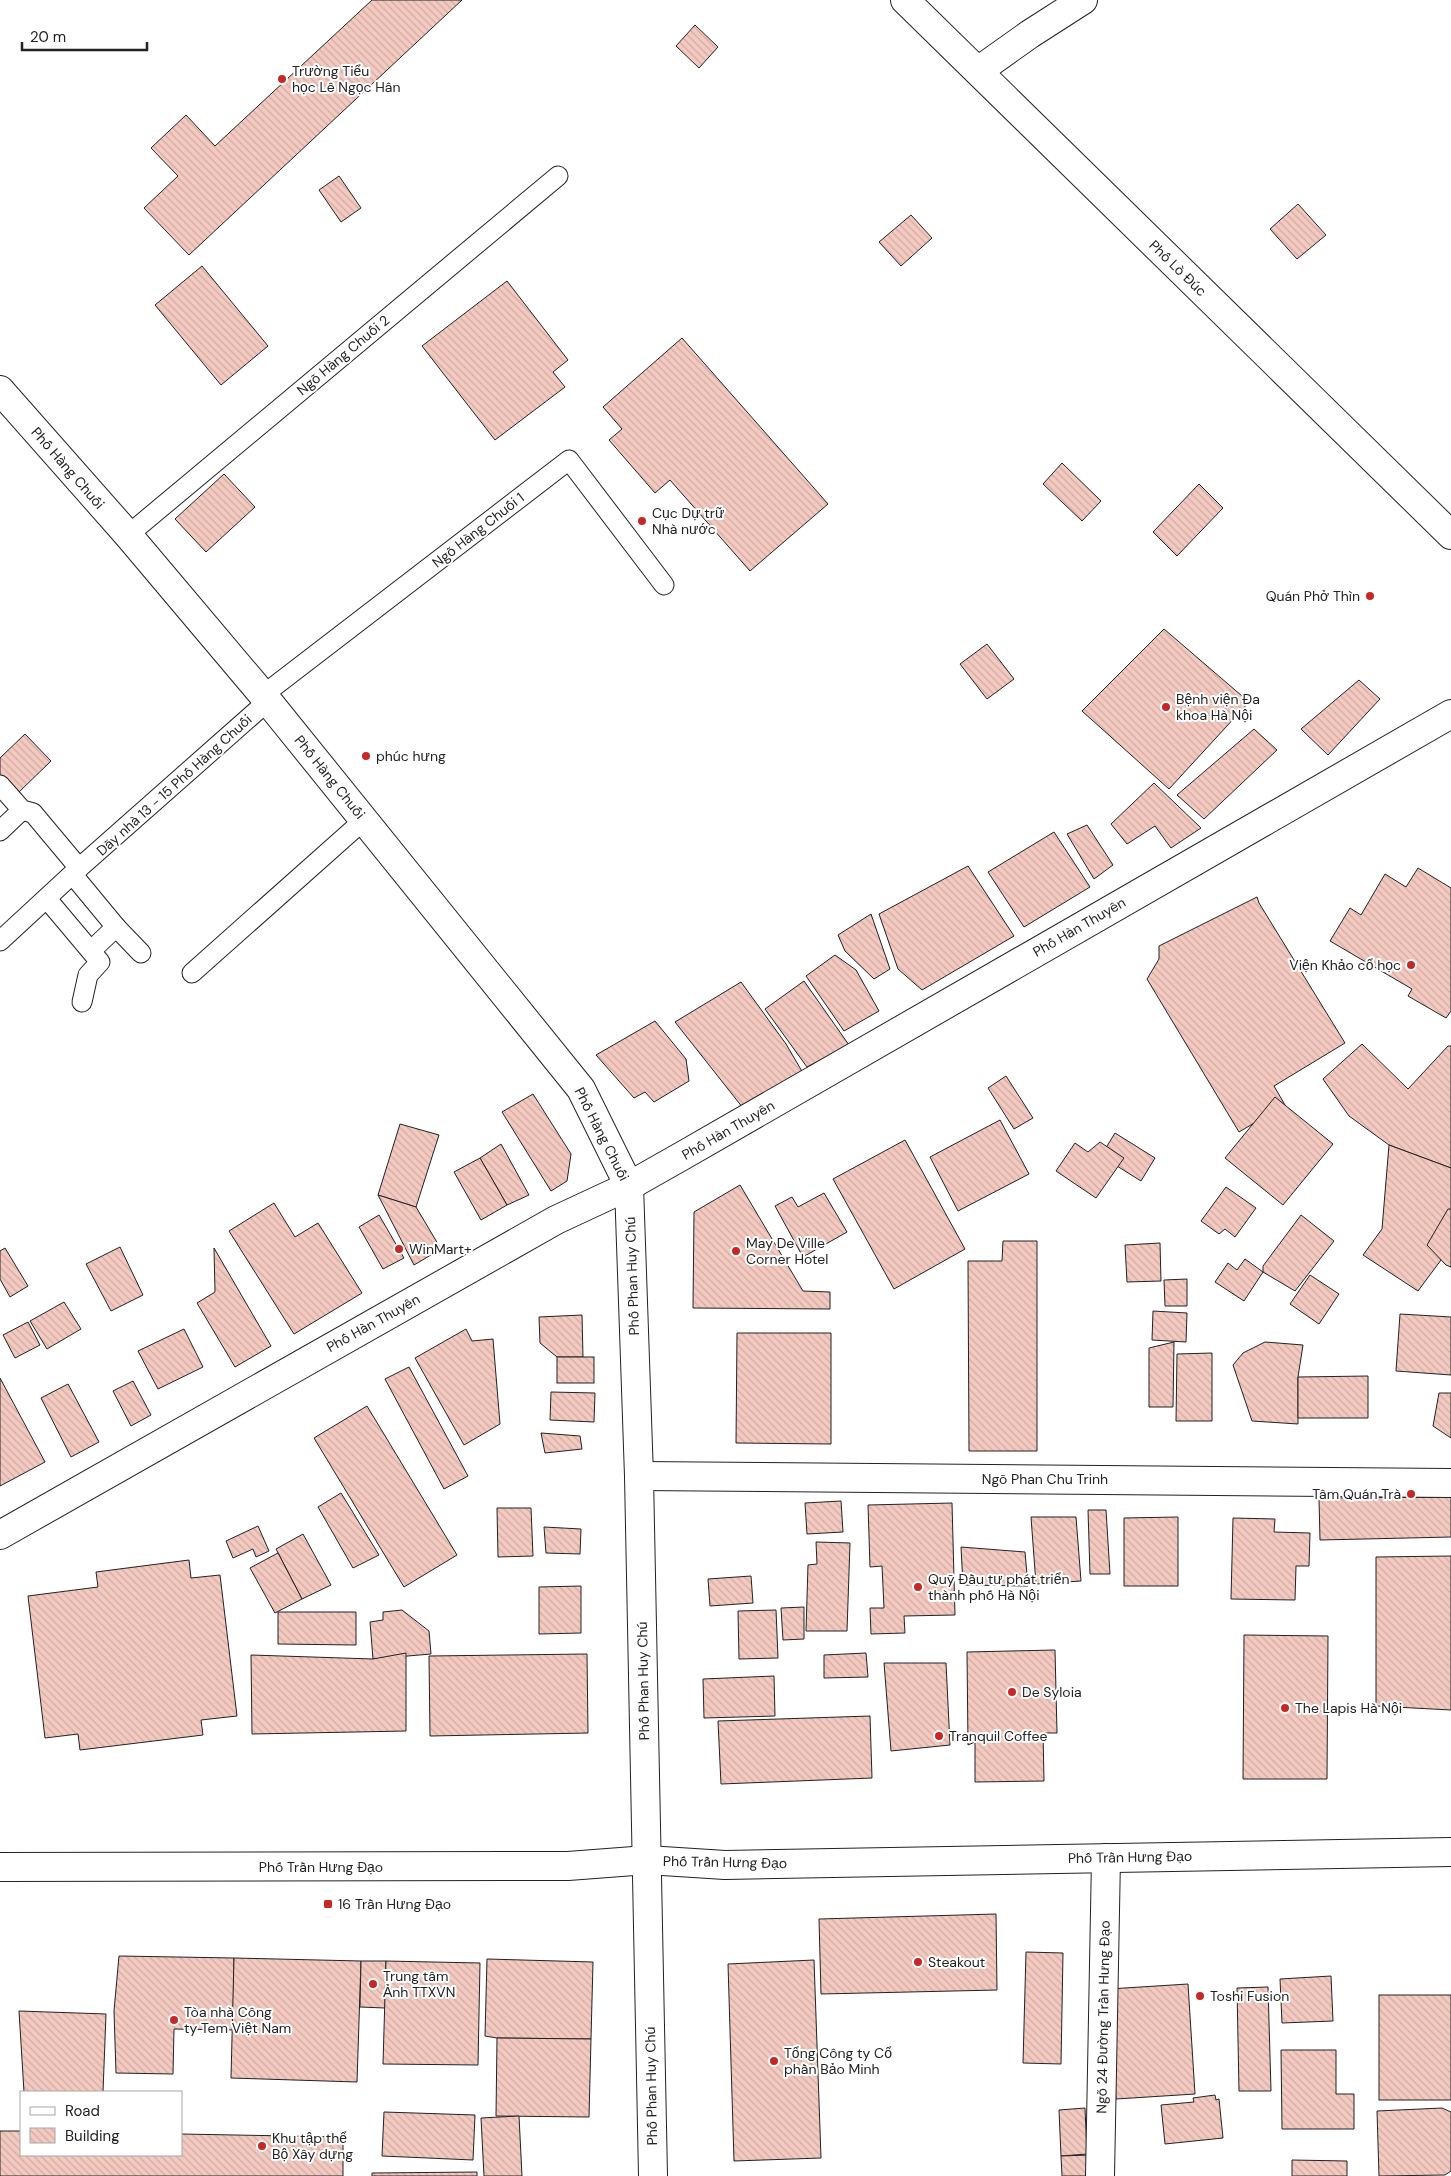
<svg xmlns="http://www.w3.org/2000/svg" width="1451" height="2176" font-family="'DM Sans',sans-serif">
	<defs>
		<pattern id="building-back-hatch" width="6" height="6" patternUnits="userSpaceOnUse" patternTransform="scale(1.25)"><rect width="6" height="6" fill="#f3c9c0"/><path d="M-1 5l2 2M0 0l6 6M5-1l2 2" fill="none" stroke="#d0aca5"/></pattern>
	</defs>
	<rect width="100%" height="100%" fill="#fff"/>
	<g fill="url(#building-back-hatch)" stroke="#222">
		<polygon points="372,0 462,0 189,255 144,208 178,176 151,148 186,115 215,146"/>
		<polygon points="695,25 718,47 699,68 676,46"/>
		<polygon points="339,176 361,208 341,222 319,190"/>
		<polygon points="1298,204 1326,235 1297,259 1270,229"/>
		<polygon points="911,215 932,238 901,266 879,242"/>
		<polygon points="202,266 268,346 221,385 155,305"/>
		<polygon points="507,281 568,360 553,372 565,387 495,440 422,346"/>
		<polygon points="682,338 828,504 750,571 670,480 655,493 609,440 622,429 603,407"/>
		<polygon points="1062,463 1101,501 1082,521 1043,484"/>
		<polygon points="224,474 255,507 206,552 175,519"/>
		<polygon points="1199,484 1223,508 1177,556 1153,532"/>
		<polygon points="1164,629 1249,702 1169,789 1082,711"/>
		<polygon points="987,644 1014,679 987,699 960,664"/>
		<polygon points="1359,680 1380,699 1328,755 1301,729"/>
		<polygon points="1254,729 1277,750 1204,819 1177,795"/>
		<polygon points="25,734 51,761 18,793 0,775 0,758"/>
		<polygon points="1154,783 1201,828 1171,848 1155,826 1127,844 1111,824"/>
		<polygon points="1087,825 1113,865 1094,879 1067,834"/>
		<polygon points="1054,832 1090,887 1024,927 988,872"/>
		<polygon points="968,866 1014,936 922,990 898,969 879,914"/>
		<polygon points="1418,868 1451,888 1451,1011 1446,1018 1408,996 1412,989 1330,941 1350,908 1361,915 1385,874 1406,887"/>
		<polygon points="1257,897 1259,903 1345,1043 1274,1086 1285,1105 1239,1132 1147,979 1159,959 1159,946"/>
		<polygon points="871,914 890,969 874,979 845,951 838,935"/>
		<polygon points="835,955 856,970 879,1011 844,1031 806,976"/>
		<polygon points="804,981 849,1045 807,1067 765,1009"/>
		<polygon points="741,982 786,1044 803,1073 743,1108 675,1022"/>
		<polygon points="655,1021 686,1059 689,1081 654,1102 645,1092 634,1098 596,1055"/>
		<polygon points="1362,1044 1408,1089 1448,1046 1451,1046 1451,1168 1389,1145 1349,1116 1323,1079"/>
		<polygon points="1006,1076 1033,1118 1014,1129 988,1088"/>
		<polygon points="533,1094 571,1154 567,1181 551,1191 502,1112"/>
		<polygon points="1275,1097 1333,1144 1283,1205 1225,1158"/>
		<polygon points="1000,1120 1029,1174 958,1211 930,1157"/>
		<polygon points="400,1124 439,1135 416,1207 378,1195"/>
		<polygon points="1115,1133 1155,1158 1141,1181 1101,1156"/>
		<polygon points="905,1140 965,1249 894,1289 833,1179"/>
		<polygon points="1100,1142 1124,1158 1096,1198 1056,1171 1075,1143 1088,1152"/>
		<polygon points="501,1144 529,1195 507,1205 480,1158"/>
		<polygon points="1389,1145 1451,1168 1451,1223 1441,1260 1418,1291 1363,1255 1382,1229"/>
		<polygon points="480,1158 507,1205 481,1220 454,1172"/>
		<polygon points="740,1185 803,1291 830,1292 830,1309 693,1308 694,1212"/>
		<polygon points="1226,1187 1256,1208 1235,1237 1225,1229 1219,1234 1201,1221"/>
		<polygon points="824,1193 847,1232 803,1257 775,1206 792,1197 798,1207"/>
		<polygon points="378,1195 416,1207 441,1249 414,1265"/>
		<polygon points="274,1203 295,1237 318,1223 362,1293 294,1334 229,1231"/>
		<polygon points="1448,1209 1451,1209 1451,1267 1446,1265 1427,1245"/>
		<polygon points="379,1215 404,1258 383,1269 359,1227"/>
		<polygon points="1301,1215 1334,1241 1295,1291 1263,1272 1263,1266"/>
		<polygon points="1003,1241 1037,1241 1037,1451 969,1451 968,1261 1002,1261"/>
		<polygon points="1160,1243 1161,1281 1127,1282 1125,1245"/>
		<polygon points="120,1247 143,1295 111,1311 86,1264"/>
		<polygon points="5,1248 28,1286 10,1297 0,1279 0,1251"/>
		<polygon points="214,1248 271,1346 235,1367 197,1303 215,1292"/>
		<polygon points="1245,1259 1263,1272 1244,1301 1215,1282 1228,1263 1237,1270"/>
		<polygon points="1310,1275 1339,1294 1319,1324 1290,1304"/>
		<polygon points="1187,1279 1187,1306 1165,1306 1164,1280"/>
		<polygon points="64,1302 81,1329 47,1349 30,1321"/>
		<polygon points="1153,1311 1187,1313 1186,1342 1152,1340"/>
		<polygon points="1400,1314 1451,1317 1451,1375 1396,1371"/>
		<polygon points="582,1315 583,1357 557,1357 540,1343 539,1317"/>
		<polygon points="28,1322 40,1345 15,1358 3,1335"/>
		<polygon points="184,1329 203,1367 158,1389 138,1351"/>
		<polygon points="466,1329 472,1341 493,1339 500,1424 464,1445 415,1358"/>
		<polygon points="737,1333 831,1333 831,1444 736,1443"/>
		<polygon points="1174,1342 1173,1407 1149,1407 1149,1348"/>
		<polygon points="1265,1342 1303,1345 1298,1377 1298,1424 1252,1421 1233,1365 1243,1353"/>
		<polygon points="1212,1353 1212,1421 1176,1421 1177,1354"/>
		<rect x="557" y="1357" width="37" height="26"/>
		<polygon points="409,1367 468,1476 444,1489 385,1379"/>
		<polygon points="1368,1376 1368,1418 1298,1418 1298,1377"/>
		<polygon points="0,1378 45,1462 0,1486"/>
		<polygon points="133,1381 151,1415 131,1426 113,1391"/>
		<polygon points="68,1384 99,1442 71,1457 41,1398"/>
		<polygon points="551,1392 595,1393 594,1422 550,1420"/>
		<polygon points="1439,1393 1451,1393 1451,1438 1433,1426"/>
		<polygon points="367,1406 457,1555 404,1587 314,1438"/>
		<polygon points="541,1433 580,1436 582,1449 545,1453"/>
		<polygon points="341,1493 379,1555 353,1568 318,1507"/>
		<polygon points="1451,1497 1451,1537 1320,1540 1319,1498"/>
		<polygon points="841,1501 843,1532 807,1534 805,1503"/>
		<polygon points="952,1503 955,1615 904,1616 905,1633 871,1634 870,1608 884,1608 882,1566 870,1567 868,1505"/>
		<polygon points="497,1508 531,1508 533,1556 498,1557"/>
		<polygon points="1088,1510 1106,1510 1110,1574 1090,1574"/>
		<polygon points="1031,1517 1076,1517 1081,1581 1036,1584"/>
		<polygon points="1178,1517 1178,1586 1124,1586 1124,1518"/>
		<polygon points="1233,1518 1275,1519 1274,1532 1310,1533 1309,1566 1296,1566 1295,1600 1231,1599"/>
		<polygon points="258,1526 269,1551 256,1557 253,1549 233,1558 226,1541"/>
		<polygon points="544,1527 581,1529 580,1554 546,1553"/>
		<polygon points="303,1534 331,1585 302,1599 276,1549"/>
		<polygon points="816,1542 850,1543 847,1631 806,1631 808,1565 817,1564"/>
		<polygon points="961,1547 1025,1552 1028,1586 963,1585"/>
		<polygon points="278,1553 302,1599 275,1613 250,1568"/>
		<polygon points="1451,1556 1451,1710 1376,1706 1376,1557"/>
		<polygon points="189,1560 191,1578 220,1575 237,1716 201,1720 203,1735 80,1750 78,1734 45,1738 28,1596 98,1587 96,1572"/>
		<polygon points="751,1576 753,1603 710,1606 708,1579"/>
		<polygon points="581,1586 581,1633 539,1634 539,1587"/>
		<polygon points="804,1607 804,1639 783,1640 781,1608"/>
		<polygon points="402,1610 429,1631 431,1654 373,1659 370,1622 383,1620 383,1612"/>
		<polygon points="776,1610 778,1658 739,1659 738,1611"/>
		<polygon points="278,1612 356,1612 356,1645 278,1644"/>
		<polygon points="1244,1635 1328,1636 1327,1779 1243,1779"/>
		<polygon points="1055,1650 1057,1733 1043,1733 1044,1781 975,1782 975,1742 968,1745 967,1652"/>
		<polygon points="406,1653 406,1731 252,1734 251,1655 373,1659"/>
		<polygon points="866,1653 868,1677 824,1678 824,1655"/>
		<polygon points="587,1654 588,1733 430,1736 429,1656"/>
		<polygon points="884,1663 946,1663 950,1745 891,1751"/>
		<polygon points="774,1676 775,1716 704,1718 703,1679"/>
		<polygon points="870,1716 872,1778 721,1784 718,1721"/>
		<polygon points="996,1914 997,1990 821,1994 819,1919"/>
		<polygon points="1026,1952 1063,1953 1061,2064 1023,2063"/>
		<polygon points="119,1956 234,1958 233,2030 174,2029 173,2074 116,2073 114,2011"/>
		<polygon points="234,1958 361,1961 357,2082 231,2078"/>
		<polygon points="487,1959 593,1962 591,2039 497,2038 485,2036"/>
		<polygon points="814,1960 821,2158 734,2161 728,1964"/>
		<polygon points="361,1961 386,1961 385,2008 360,2007"/>
		<polygon points="386,1961 480,1963 478,2065 383,2064"/>
		<polygon points="1331,1976 1333,2021 1282,2023 1280,1979"/>
		<polygon points="1188,1984 1195,2094 1116,2099 1109,1989"/>
		<polygon points="1268,1987 1271,2091 1239,2091 1237,1988"/>
		<rect x="1379" y="1995" width="72" height="105"/>
		<polygon points="19,2011 106,2014 103,2092 24,2092"/>
		<polygon points="497,2038 591,2039 589,2117 496,2116"/>
		<polygon points="1281,2050 1336,2050 1336,2094 1354,2094 1354,2129 1282,2129"/>
		<polygon points="1215,2095 1216,2100 1219,2099 1223,2138 1165,2144 1161,2105 1194,2102 1193,2098"/>
		<polygon points="1085,2108 1087,2154 1061,2156 1059,2110"/>
		<polygon points="1442,2108 1451,2112 1451,2171 1445,2175 1379,2176 1377,2111"/>
		<polygon points="384,2112 475,2115 473,2160 382,2156"/>
		<polygon points="519,2116 522,2176 484,2176 481,2118"/>
		<polygon points="0,2131 21,2131 21,2155 181,2155 181,2134 343,2137 343,2176 0,2176"/>
		<polygon points="1090,2155 1091,2176 1062,2176 1061,2156"/>
		<polygon points="1292,2160 1347,2161 1347,2176 1292,2176"/>
		<polygon points="477,2172 477,2176 372,2176 372,2173"/>
	</g>
	<g fill="none" stroke-linecap="round" stroke-linejoin="round">
		<g stroke="#222" stroke-width="21">
			<g id="lane">
				<polyline points="128,535 558,176"/>
				<polyline points="263,695 569,460 664,585"/>
				<polyline points="0,785 22,810 33,813 79,868 268,701"/>
				<polyline points="0,831 22,810"/>
				<polyline points="73,875 116,927 96,946"/>
				<polyline points="47,899 100,962 88,975 82,1002"/>
				<polyline points="116,927 141,953"/>
				<polyline points="0,941 79,868"/>
				<polyline points="192,973 364,820"/>
			</g>
		</g>
		<g stroke="#222" stroke-width="30">
			<g id="street">
				<polyline points="0,390 128,535 263,695 581,1089 629,1186 639,1476 653,2176"/>
				<polyline points="639,1476 1451,1483"/>
				<polyline points="1100,2176 1106,1858"/>
			</g>
		</g>
		<g stroke="#222" stroke-width="30">
			<g id="secondary">
				<polyline points="905,0 1451,535"/>
				<polyline points="978,71 1030,34 1083,0"/>
				<polyline points="0,1535 556,1220 629,1186 682,1156 1451,714"/>
				<polyline points="0,1867 568,1866 647,1860 725,1865 1451,1852"/>
			</g>
		</g>
		<use href="#lane" stroke="#fff" stroke-width="19"/>
		<use href="#street" stroke="#fff" stroke-width="28"/>
		<use href="#secondary" stroke="#fff" stroke-width="28"/>
	</g>
	<g fill="#c62828" stroke="#fff" stroke-width="2">
		<circle cx="282" cy="79" r="5"/>
		<circle cx="642" cy="521" r="5"/>
		<circle cx="1370" cy="596" r="5"/>
		<circle cx="1166" cy="707" r="5"/>
		<circle cx="366" cy="756" r="5"/>
		<circle cx="1411" cy="965" r="5"/>
		<circle cx="399" cy="1249" r="5"/>
		<circle cx="736" cy="1251" r="5"/>
		<circle cx="1411" cy="1494" r="5"/>
		<circle cx="918" cy="1587" r="5"/>
		<circle cx="1012" cy="1692" r="5"/>
		<circle cx="1285" cy="1708" r="5"/>
		<circle cx="939" cy="1736" r="5"/>
		<rect x="323" y="1899" width="10" height="10" rx="2.5"/>
		<circle cx="918" cy="1962" r="5"/>
		<circle cx="373" cy="1984" r="5"/>
		<circle cx="1200" cy="1996" r="5"/>
		<circle cx="174" cy="2020" r="5"/>
		<circle cx="774" cy="2061" r="5"/>
		<circle cx="262" cy="2146" r="5"/>
	</g>
	<g text-anchor="middle" dominant-baseline="central" stroke-width="4" stroke-linejoin="round" paint-order="stroke">
		<g font-size="14" fill="#222" stroke="#fff" text-anchor="start">
			<text x="292" y="71">Trường Tiểu<tspan x="292" dy="16">học Lê Ngọc Hân</tspan></text>
			<text x="652" y="513">Cục Dự trữ<tspan x="652" dy="16">Nhà nước</tspan></text>
			<text x="1360" y="596" text-anchor="end">Quán Phở Thìn</text>
			<text x="1176" y="699">Bệnh viện Đa<tspan x="1176" dy="16">khoa Hà Nội</tspan></text>
			<text x="376" y="756">phúc hưng</text>
			<text x="1401" y="965" text-anchor="end">Viện Khảo cổ học</text>
			<text x="746" y="1243">May De Ville<tspan x="746" dy="16">Corner Hotel</tspan></text>
			<text x="409" y="1249">WinMart+</text>
			<text x="1401" y="1494" text-anchor="end">Tâm Quán Trà</text>
			<text x="928" y="1579">Quỹ Đầu tư phát triển<tspan x="928" dy="16">thành phố Hà Nội</tspan></text>
			<text x="1022" y="1692">De Syloia</text>
			<text x="1295" y="1708">The Lapis Hà Nội</text>
			<text x="949" y="1736">Tranquil Coffee</text>
			<text x="338" y="1904">16 Trần Hưng Đạo</text>
			<text x="928" y="1962">Steakout</text>
			<text x="383" y="1976">Trung tâm<tspan x="383" dy="16">Ảnh TTXVN</tspan></text>
			<text x="1210" y="1996">Toshi Fusion</text>
			<text x="184" y="2012">Tòa nhà Công<tspan x="184" dy="16">ty Tem Việt Nam</tspan></text>
			<text x="784" y="2053">Tổng Công ty Cổ<tspan x="784" dy="16">phần Bảo Minh</tspan></text>
			<text x="272" y="2138">Khu tập thể<tspan x="272" dy="16">Bộ Xây dựng</tspan></text>
		</g>
		<g font-size="14" fill="#222" stroke="#fff">
			<text transform="translate(1178 268) rotate(44)">Phố Lò Đúc</text>
			<text transform="translate(343 355) rotate(-40)">Ngõ Hàng Chuối 2</text>
			<text transform="translate(68 468) rotate(49)">Phố Hàng Chuối</text>
			<text transform="translate(478 530) rotate(-38)">Ngõ Hàng Chuối 1</text>
			<text transform="translate(330 777) rotate(51)">Phố Hàng Chuối</text>
			<text transform="translate(174 785) rotate(-42)">Dãy nhà 13 - 15 Phố Hàng Chuối</text>
			<text transform="translate(1079 927) rotate(-30)">Phố Hàn Thuyên</text>
			<text transform="translate(728 1130) rotate(-30)">Phố Hàn Thuyên</text>
			<text transform="translate(602 1134) rotate(63)">Phố Hàng Chuối</text>
			<text transform="translate(632 1276) rotate(-92)">Phố Phan Huy Chú</text>
			<text transform="translate(373 1323) rotate(-29)">Phố Hàn Thuyên</text>
			<text x="1045" y="1479">Ngõ Phan Chu Trinh</text>
			<text transform="translate(643 1681) rotate(-91)">Phố Phan Huy Chú</text>
			<text transform="translate(1130 1857) rotate(-1)">Phố Trần Hưng Đạo</text>
			<text transform="translate(725 1862) rotate(1)">Phố Trần Hưng Đạo</text>
			<text x="321" y="1867">Phố Trần Hưng Đạo</text>
			<text transform="translate(1103 2017) rotate(-89)">Ngõ 24 Đường Trần Hưng Đạo</text>
			<text transform="translate(651 2086) rotate(-91)">Phố Phan Huy Chú</text>
		</g>
	</g>
	<rect x="20" y="2091" width="162" height="65" fill="#ffffff" stroke="#a7a7a7"/>
	<rect x="30" y="2107" width="25" height="8" fill="#ffffff" stroke="#a7a7a7"/>
	<text x="65" y="2116" font-size="15" fill="#222222">Road</text>
	<rect x="30" y="2128" width="25" height="15" fill="url(#building-back-hatch)" stroke="#a7a7a7"/>
	<text x="65" y="2141" font-size="15" fill="#222222">Building</text>
	<path d="M22 42v8h125v-8" fill="none" stroke="#222222" stroke-width="2.5"/>
	<text x="30" y="42" font-size="15" fill="#222222" stroke="#ffffff" stroke-width="4" paint-order="stroke">20 m</text>
</svg>
